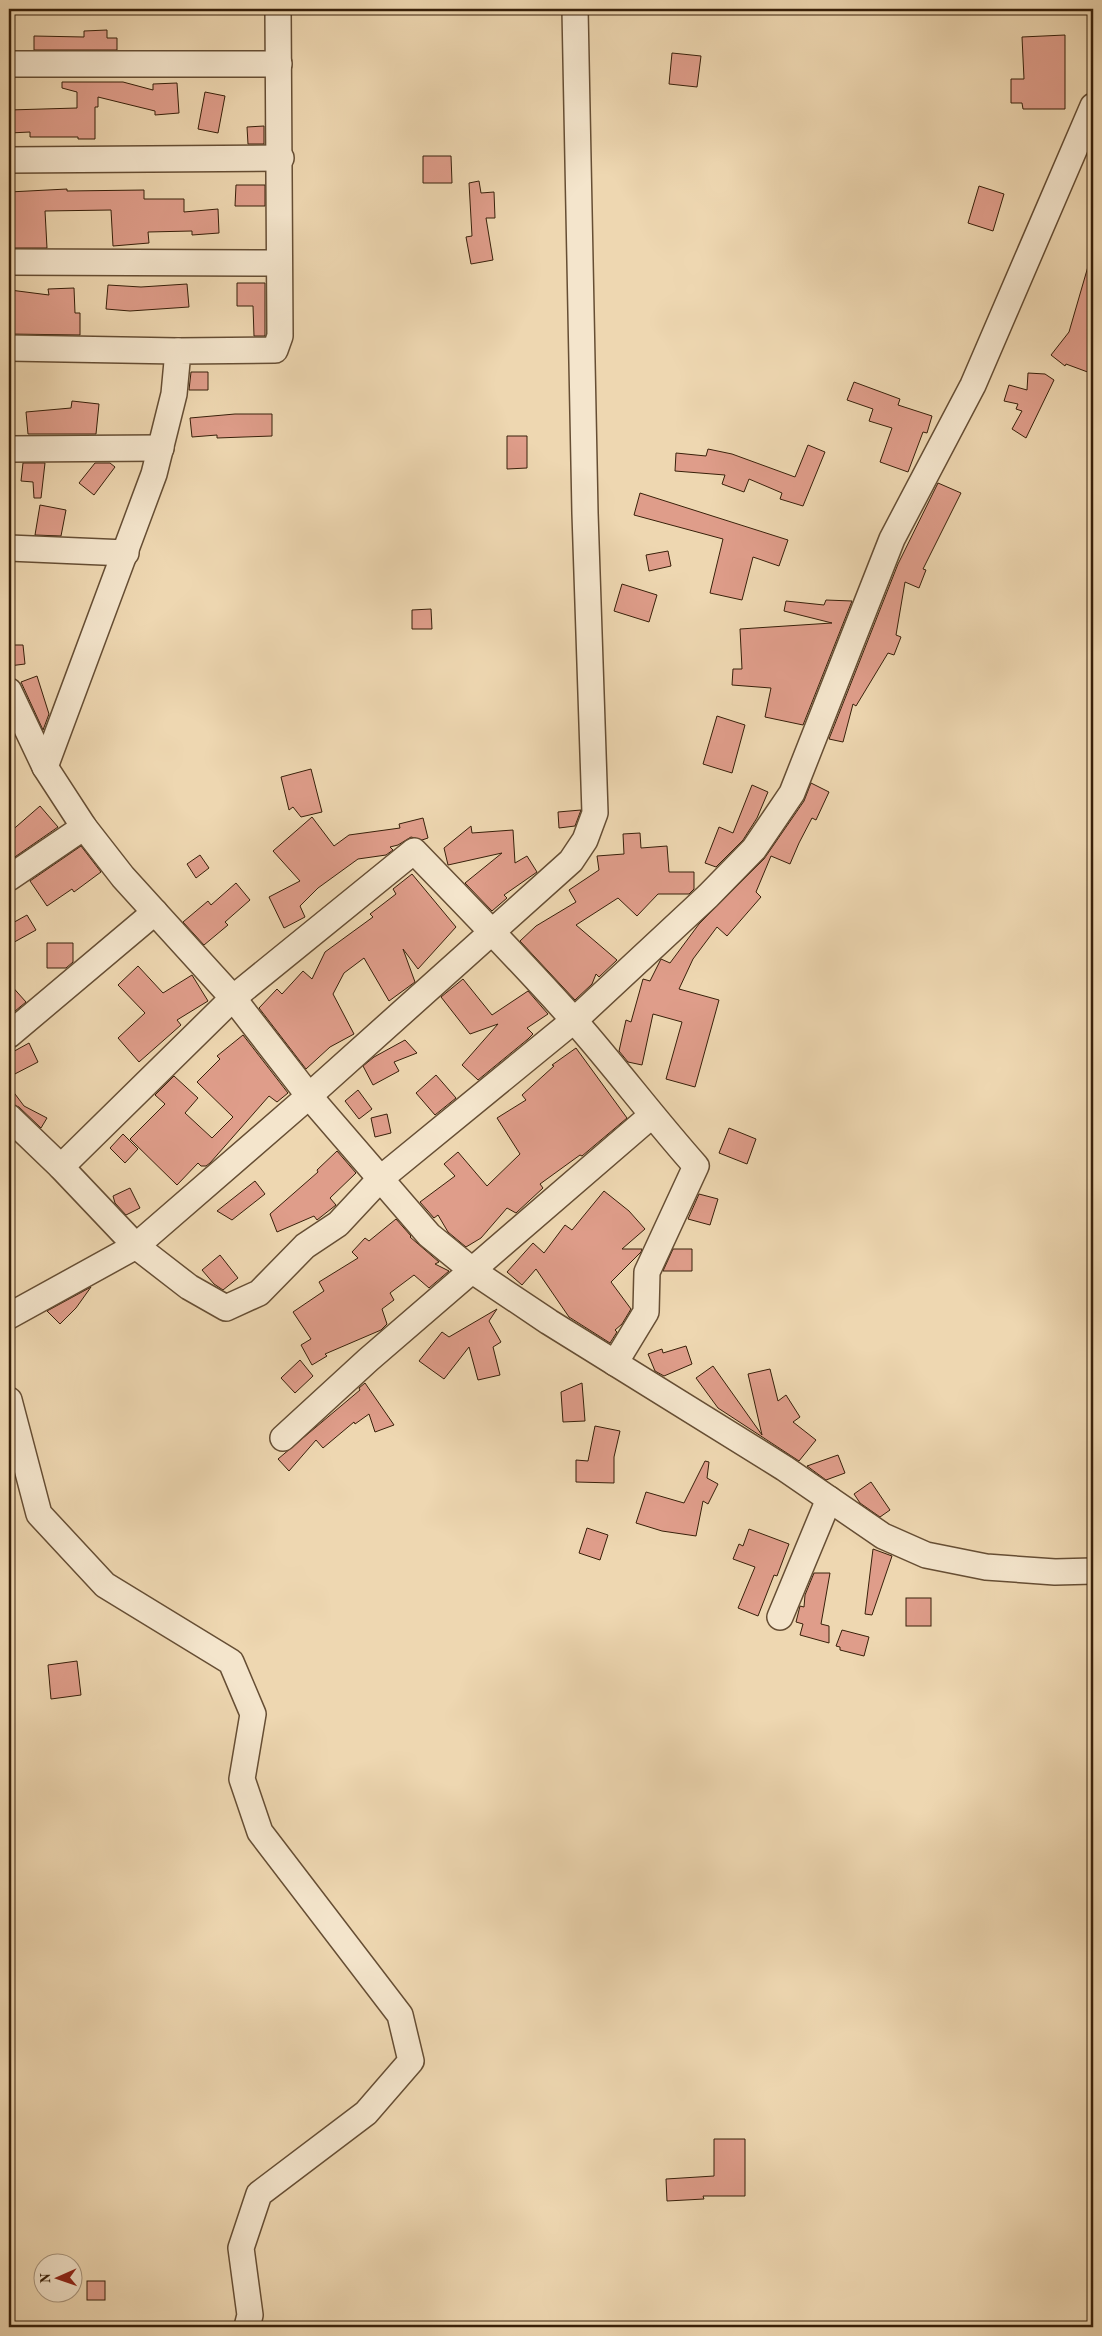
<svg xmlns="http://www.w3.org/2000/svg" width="1102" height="2336" font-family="'Old Standard TT',serif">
	<rect width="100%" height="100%" fill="#eed7b1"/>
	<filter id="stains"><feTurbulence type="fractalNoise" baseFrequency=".004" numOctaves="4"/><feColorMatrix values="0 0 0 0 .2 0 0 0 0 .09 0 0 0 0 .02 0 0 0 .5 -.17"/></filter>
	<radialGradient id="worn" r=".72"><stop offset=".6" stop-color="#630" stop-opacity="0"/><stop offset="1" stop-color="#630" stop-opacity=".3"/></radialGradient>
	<g fill="#df9d8a" stroke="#38200a">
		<polygon points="107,30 107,38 117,38 117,50 34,50 34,36 84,37 84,31"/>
		<polygon points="1065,35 1065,109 1023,109 1022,103 1011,103 1011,79 1024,79 1022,37"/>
		<polygon points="672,53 701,56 697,87 669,84"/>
		<polygon points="62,82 123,82 153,90 153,84 177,83 179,113 155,115 155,111 98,97 98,107 95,107 95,139 78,139 78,137 30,137 30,132 9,133 9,110 77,108 77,92 62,88"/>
		<polygon points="205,92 225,96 218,133 198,129"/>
		<polygon points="264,126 264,144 248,144 247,127"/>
		<polygon points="423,156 451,156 452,183 423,183"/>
		<polygon points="479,181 481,193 494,192 495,218 486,218 493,260 471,264 466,237 472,236 469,183"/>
		<polygon points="236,185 265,185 265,206 235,206"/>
		<polygon points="979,186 1004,194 993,231 968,223"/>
		<polygon points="67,189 67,191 144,190 144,199 184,199 184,212 218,209 219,233 192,235 192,231 148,232 149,243 113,246 111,210 45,211 47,248 9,248 9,192"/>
		<polygon points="1089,263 1093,264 1093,374 1066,364 1065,366 1051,355 1069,332"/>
		<polygon points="237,283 265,283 265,336 254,336 253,306 237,306"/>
		<polygon points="187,284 189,307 130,311 106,309 108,285 141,287"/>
		<polygon points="74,288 75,313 80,313 80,335 9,334 10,290 49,295 48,289"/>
		<polygon points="191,372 208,372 208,390 189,390"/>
		<polygon points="1028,373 1045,374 1054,380 1026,438 1012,429 1022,411 1016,409 1018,404 1004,401 1009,385 1027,390"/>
		<polygon points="854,382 900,399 898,405 932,416 927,433 923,432 908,472 880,462 892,428 869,421 873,409 847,400"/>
		<polygon points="72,401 99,404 96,434 28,434 26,412 71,408"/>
		<polygon points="235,414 272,414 272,436 217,438 217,435 192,437 190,418"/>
		<polygon points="507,436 527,436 527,468 507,469"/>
		<polygon points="808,445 825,452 803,506 780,499 782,493 749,479 744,492 722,484 725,475 675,471 676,453 706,456 708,449 732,454 795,477"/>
		<polygon points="23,463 45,463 41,498 34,498 33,482 21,481"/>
		<polygon points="95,463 110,463 115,467 94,495 79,483"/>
		<polygon points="938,483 961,493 923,569 926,570 919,588 905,582 896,635 901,637 894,655 888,653 856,706 853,704 843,742 829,739 898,564"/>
		<polygon points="640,493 788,540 779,566 753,557 742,600 710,593 723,539 634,515"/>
		<polygon points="40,505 66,510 61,536 35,535"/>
		<polygon points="668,551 671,566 649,571 646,555"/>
		<polygon points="622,584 657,595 649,622 614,611"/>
		<polygon points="826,600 852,601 803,725 765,717 771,688 732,685 733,669 742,669 740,629 832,623 784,611 786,601 824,605"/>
		<polygon points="431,609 432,629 412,629 412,610"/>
		<polygon points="9,645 23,645 25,664 9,666"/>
		<polygon points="37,676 49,714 43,730 21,682"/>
		<polygon points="717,716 745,725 732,773 703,764"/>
		<polygon points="311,769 322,812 301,817 293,807 289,810 281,777"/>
		<polygon points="811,783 829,792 816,820 812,818 799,843 790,864 771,856 756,892 761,897 727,936 717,927 693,959 679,989 719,1000 695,1087 666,1079 682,1022 653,1014 642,1065 628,1062 619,1051 626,1020 631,1022 643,979 650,981 661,959 670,963 699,924 764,859 804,801"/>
		<polygon points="752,785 768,792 757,818 743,840 716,867 705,863 719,827 733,833"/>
		<polygon points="40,806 58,827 9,861 9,833"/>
		<polygon points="581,810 575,826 559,828 558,812"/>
		<polygon points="312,817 334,846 349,835 400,828 399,824 423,818 428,838 422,840 411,837 398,845 390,847 393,850 386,855 358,859 318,888 300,906 305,917 284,928 269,897 300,881 273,851"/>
		<polygon points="471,826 472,833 513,830 515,863 527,856 537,872 504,895 507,898 492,911 465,883 502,853 448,865 444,848"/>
		<polygon points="640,833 641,848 667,846 669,872 694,872 694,889 689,894 658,894 637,916 618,898 576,925 617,960 599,977 596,974 592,984 575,1000 520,941 536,926 576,902 569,890 599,870 597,856 624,854 623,834"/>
		<polygon points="81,846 101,872 74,892 72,889 47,906 30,881"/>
		<polygon points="200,855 209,868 196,878 187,864"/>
		<polygon points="412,874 456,927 418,969 403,949 415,982 389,1001 364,958 344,973 333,994 354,1034 330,1047 306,1069 259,1008 277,989 282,994 303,971 312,979 325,952 373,917 370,914 396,894 393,889"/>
		<polygon points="236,883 250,900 225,922 228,925 204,945 183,922 208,901 211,905"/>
		<polygon points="27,915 36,930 9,945 9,925"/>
		<polygon points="47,943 73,943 73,962 66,968 47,968"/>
		<polygon points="138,966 163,993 192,975 208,1001 177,1020 181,1025 139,1062 118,1038 145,1013 118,985"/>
		<polygon points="463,979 492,1015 528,991 548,1014 527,1028 533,1034 528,1039 478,1080 462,1065 498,1024 470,1034 441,997"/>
		<polygon points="9,983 26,1002 9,1016"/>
		<polygon points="243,1035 288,1093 277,1102 269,1096 210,1163 206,1166 201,1166 198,1163 177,1185 130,1139 165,1104 155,1095 174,1076 198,1098 185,1113 212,1138 233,1117 197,1082 220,1059 217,1056"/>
		<polygon points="405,1040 417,1053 394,1062 399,1071 373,1085 363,1066 374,1057"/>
		<polygon points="29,1043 38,1062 9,1077 9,1054"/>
		<polygon points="576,1048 627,1118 582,1156 580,1155 540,1184 543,1188 516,1213 507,1208 481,1238 466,1247 448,1232 438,1215 434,1218 420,1202 455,1176 444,1164 458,1152 487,1186 520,1154 497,1118 526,1100 522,1095 554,1066 552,1065"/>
		<polygon points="436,1075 456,1098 435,1115 416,1093"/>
		<polygon points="9,1086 24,1106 47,1118 41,1128 19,1107 9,1103"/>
		<polygon points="358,1090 372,1109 359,1119 345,1101"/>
		<polygon points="387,1114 391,1133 375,1137 371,1118"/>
		<polygon points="729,1128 756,1139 747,1164 719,1153"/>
		<polygon points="123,1134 138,1149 125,1163 110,1148"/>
		<polygon points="337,1151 356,1173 330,1198 336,1205 317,1220 314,1216 277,1232 270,1214 318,1172 317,1170"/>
		<polygon points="255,1181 265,1194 232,1220 217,1211"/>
		<polygon points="130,1188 140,1208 126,1215 115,1203 113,1196"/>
		<polygon points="604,1191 629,1211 645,1229 622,1249 642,1249 641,1252 611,1282 631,1309 622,1324 615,1330 617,1332 610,1343 569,1317 536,1269 522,1285 507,1272 533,1243 544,1253 565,1225 572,1230"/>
		<polygon points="699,1194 718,1199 710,1225 688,1219"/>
		<polygon points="396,1219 411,1236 410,1237 439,1262 435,1264 449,1271 429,1288 414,1275 390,1293 394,1300 382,1309 387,1324 381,1330 325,1354 327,1356 312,1365 301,1345 311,1339 293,1312 324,1291 319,1282 358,1258 352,1252 365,1238 369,1241"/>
		<polygon points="673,1249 692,1249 692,1271 663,1271"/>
		<polygon points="220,1255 238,1278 223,1290 214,1284 202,1270"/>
		<polygon points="91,1287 76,1308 60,1324 47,1311"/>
		<polygon points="497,1309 489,1321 501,1342 493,1347 500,1375 478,1380 469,1347 444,1379 419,1361 442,1332 449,1337"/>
		<polygon points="686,1346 692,1364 664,1376 655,1371 648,1354 662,1349 663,1353"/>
		<polygon points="300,1360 313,1376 295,1393 281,1378"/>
		<polygon points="713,1366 762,1435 748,1374 770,1369 778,1401 786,1395 800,1417 793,1422 816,1440 799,1461 718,1408 696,1378"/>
		<polygon points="365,1383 394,1425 375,1432 369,1414 355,1424 354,1422 323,1448 316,1440 289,1471 278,1459 360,1390 359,1388"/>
		<polygon points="582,1383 585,1421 563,1422 561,1392"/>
		<polygon points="595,1426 620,1431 614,1457 614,1483 576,1482 576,1460 588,1461"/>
		<polygon points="838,1455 845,1473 826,1480 807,1466"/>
		<polygon points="705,1461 709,1462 707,1478 718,1484 708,1504 703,1501 696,1536 662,1531 636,1523 646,1492 684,1503"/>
		<polygon points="871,1482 890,1510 880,1517 860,1503 854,1494"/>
		<polygon points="587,1528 608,1535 600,1560 579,1553"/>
		<polygon points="749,1529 789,1544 777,1576 774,1575 758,1616 738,1608 755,1567 733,1559 739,1544 743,1546"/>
		<polygon points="873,1549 892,1556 872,1615 865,1614"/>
		<polygon points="814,1573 830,1573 821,1624 829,1626 829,1643 800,1635 803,1624 796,1622 800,1606 804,1607 805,1595"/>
		<rect x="906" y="1598" width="25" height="28"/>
		<polygon points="842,1630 869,1637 864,1656 840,1650 840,1647 836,1646"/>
		<polygon points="77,1661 81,1695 51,1699 48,1665"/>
		<polygon points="714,2139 745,2139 745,2196 703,2196 704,2199 667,2201 666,2179 714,2176"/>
		<rect x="87" y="2281" width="18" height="19"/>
	</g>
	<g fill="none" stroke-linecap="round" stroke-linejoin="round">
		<g stroke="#664e34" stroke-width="28">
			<g id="minor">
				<polyline points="9,64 279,64"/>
				<polyline points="9,160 281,158"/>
				<polyline points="9,262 279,263"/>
				<polyline points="9,348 178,351"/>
				<polyline points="9,449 161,448"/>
				<polyline points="9,548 126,553"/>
				<polyline points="9,691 45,767 84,827 123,877 233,998 309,1096 429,1235 473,1271 549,1322 784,1468 883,1536 926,1555 986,1567 1055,1572 1093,1571"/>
				<polyline points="45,767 154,474 174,394 178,351 275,350 280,336 278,9"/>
				<polyline points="9,878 84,827"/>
				<polyline points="9,1035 155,912"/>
				<polyline points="9,1117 61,1167 136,1246 189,1287 226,1308 259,1293 305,1246 338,1224 380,1179 578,1017 708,896 754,849 792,793 892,539 973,385 1093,106"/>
				<path d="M61,1167L233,998L414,851C470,909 526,966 579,1026C619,1072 655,1120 696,1166L647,1272L646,1312L615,1363"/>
				<polyline points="9,1316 136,1246 309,1096 571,861 585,840 595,813 585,513 575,9"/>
				<polyline points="9,1400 39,1514 105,1585 231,1662 253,1714 242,1779 260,1832 400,2015 411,2061 366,2113 259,2194 241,2248 250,2315 247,2327"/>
				<polyline points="283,1438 368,1360 651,1116"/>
				<polyline points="780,1617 829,1499"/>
			</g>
		</g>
		<use href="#minor" stroke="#f4e5cc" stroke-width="25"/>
	</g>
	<rect width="1102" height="2336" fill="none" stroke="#eed7b1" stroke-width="30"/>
	<rect x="10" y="10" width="1082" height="2316" fill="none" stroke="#38200a" stroke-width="2.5"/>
	<rect x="15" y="15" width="1072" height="2306" fill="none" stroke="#38200a"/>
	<g transform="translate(58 2278) rotate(268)"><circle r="24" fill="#f4e5cc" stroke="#a9967e"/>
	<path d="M0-4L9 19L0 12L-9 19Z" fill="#8f2418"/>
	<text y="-8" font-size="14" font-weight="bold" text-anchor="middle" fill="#38200a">N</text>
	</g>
	<rect width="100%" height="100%" filter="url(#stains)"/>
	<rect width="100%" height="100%" fill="url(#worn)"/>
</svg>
